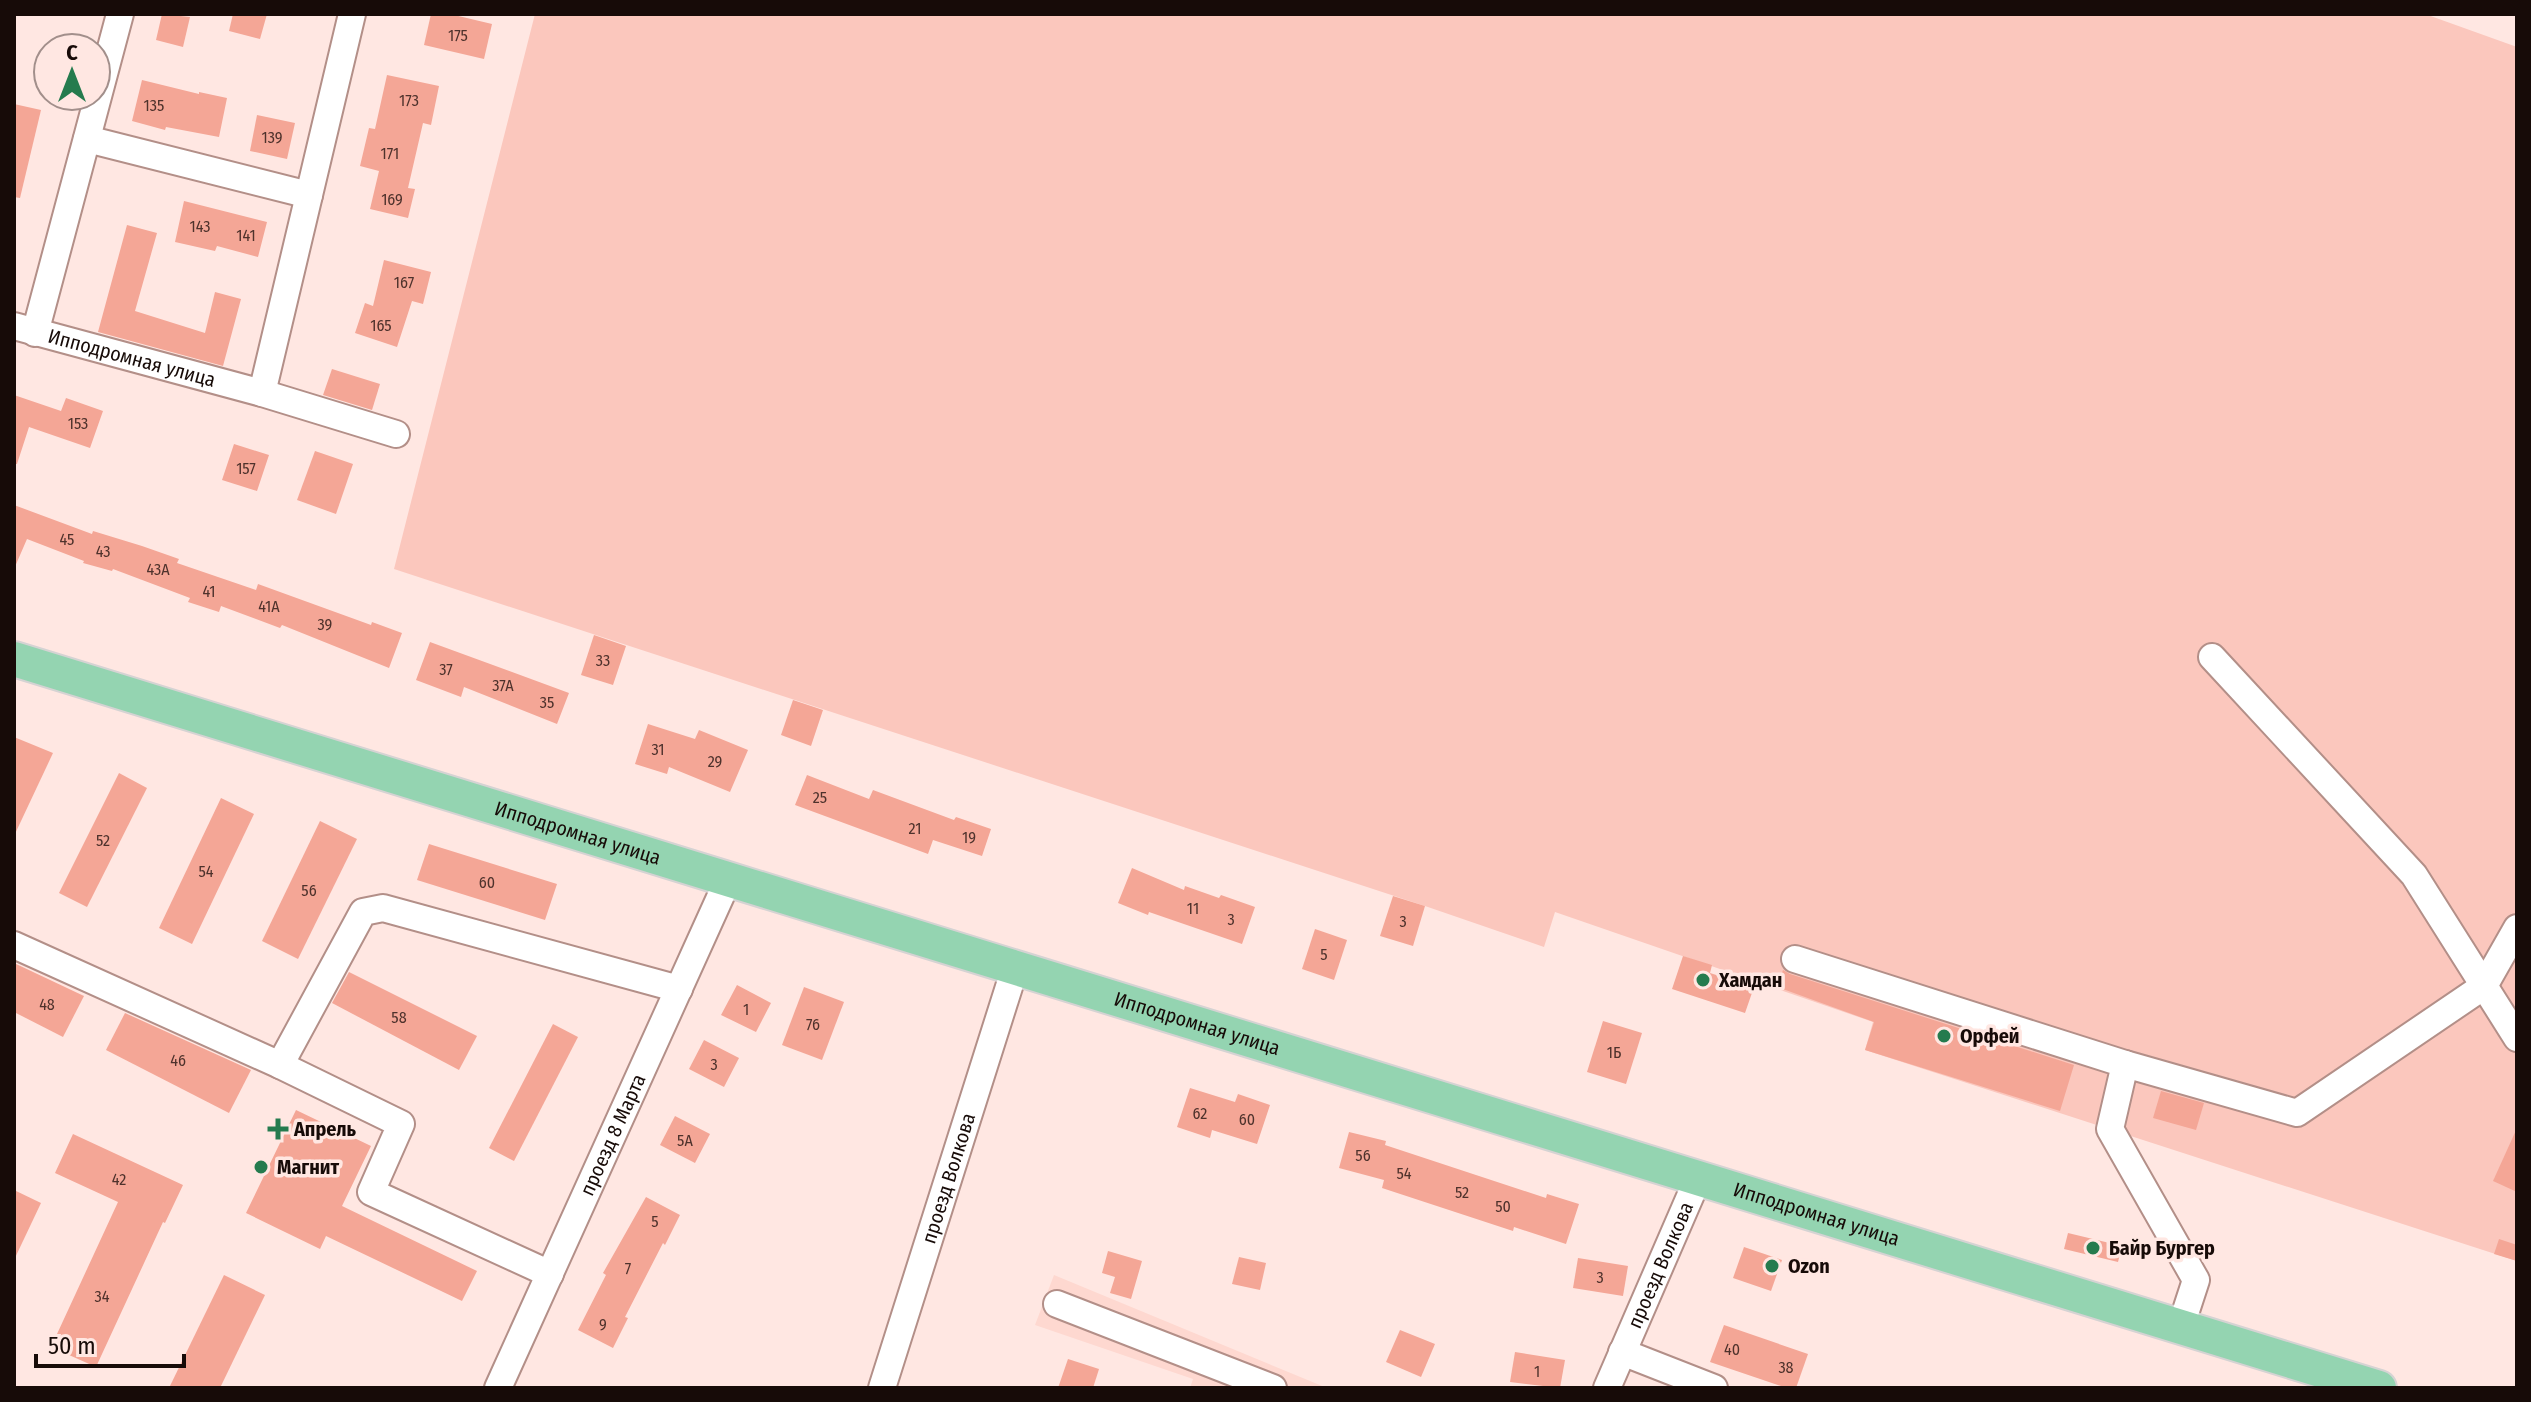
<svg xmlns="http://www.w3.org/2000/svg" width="2531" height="1402" font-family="'Fira Sans Condensed',sans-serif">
	<rect width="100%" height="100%" fill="#ffe7e2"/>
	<polygon fill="#fed8d0" points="1054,1275 1327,1388 1190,1388 1193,1379 1035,1325"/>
	<polygon fill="#fbc7bd" points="535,14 2425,14 2517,47 2517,1261 1865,1050 1873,1022 1555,912 1544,947 1425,906 394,569"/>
	<g fill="#f4a696">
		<polygon points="162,14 190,17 183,47 156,40"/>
		<polygon points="233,14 267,14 260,39 229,31"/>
		<polygon points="431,14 450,14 492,24 484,59 424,45"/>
		<polygon points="387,75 439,86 431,125 423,123 408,188 415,189 408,218 370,209 379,171 360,166 369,128 375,129"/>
		<polygon points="142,80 199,94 199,92 227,98 219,137 166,127 165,130 132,121"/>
		<polygon points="14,104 41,110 20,198 14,197"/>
		<polygon points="257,115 295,123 287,159 250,151"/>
		<polygon points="184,201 267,222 258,257 217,246 215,251 175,242"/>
		<polygon points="127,225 157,233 135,311 205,333 215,292 241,299 223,366 98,332"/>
		<polygon points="384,260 431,272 423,304 412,301 397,347 355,333 365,303 373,306"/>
		<polygon points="332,369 380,384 372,410 323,395"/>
		<polygon points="14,395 61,411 66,398 103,411 90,448 29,427 17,464 14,464"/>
		<polygon points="234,444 269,455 257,491 222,480"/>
		<polygon points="315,451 353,464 336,514 297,500"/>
		<polygon points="14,505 92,534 93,531 142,546 179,559 177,563 256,590 258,584 371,625 372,622 402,633 389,668 282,625 280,628 221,606 219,612 188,602 190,598 113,569 112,571 83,563 84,561 27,539 14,569"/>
		<polygon points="594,635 626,646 613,685 581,675"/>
		<polygon points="430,642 569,693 557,724 464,687 461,697 416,680"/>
		<polygon points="793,700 823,710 811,746 781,735"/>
		<polygon points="648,724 695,739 699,730 748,750 730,792 669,767 667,774 635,764"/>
		<polygon points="14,737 53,753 14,836"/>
		<polygon points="119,773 147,788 87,907 59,893"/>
		<polygon points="807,775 869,799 873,790 954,820 956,817 991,829 982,856 933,840 928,854 795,805"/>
		<polygon points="221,798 254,814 192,944 159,928"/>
		<polygon points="320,821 357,839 298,959 262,941"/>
		<polygon points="429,844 557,884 545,920 417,880"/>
		<polygon points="1132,868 1184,890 1185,886 1219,898 1221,895 1255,907 1242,944 1149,912 1148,915 1118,903"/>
		<polygon points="1393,896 1425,906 1413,946 1380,936"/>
		<polygon points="1315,929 1347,940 1334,980 1302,969"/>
		<polygon points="1683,956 1712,965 1710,973 1754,987 1745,1013 1672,989"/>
		<polygon points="14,963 84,996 63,1037 14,1012"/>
		<polygon points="1783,970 1790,974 2074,1065 2060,1111 1865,1050 1874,1022 1777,987"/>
		<polygon points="349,972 477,1036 459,1070 332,1003"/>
		<polygon points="737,985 771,1003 756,1032 721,1015"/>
		<polygon points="804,987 844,1002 822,1060 782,1045"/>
		<polygon points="125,1013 251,1070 229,1113 106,1050"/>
		<polygon points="1603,1021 1642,1033 1626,1084 1587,1072"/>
		<polygon points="553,1024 578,1037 514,1161 489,1148"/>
		<polygon points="704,1040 739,1058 724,1087 689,1069"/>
		<polygon points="1190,1088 1235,1102 1238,1094 1270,1105 1257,1144 1212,1130 1210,1138 1177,1127"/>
		<polygon points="2161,1091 2204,1103 2196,1130 2153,1118"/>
		<polygon points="296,1110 371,1146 342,1206 477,1271 462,1301 326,1236 320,1249 246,1213"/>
		<polygon points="675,1116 710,1134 695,1163 660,1145"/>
		<polygon points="2517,1128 2517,1192 2493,1181"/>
		<polygon points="1349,1132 1386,1141 1385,1145 1546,1198 1547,1194 1579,1204 1566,1244 1514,1227 1513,1231 1382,1188 1384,1180 1339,1168"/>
		<polygon points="73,1134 183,1185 165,1223 163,1222 96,1367 51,1347 118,1202 55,1173"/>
		<polygon points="14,1190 41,1203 14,1260"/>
		<polygon points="646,1197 680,1215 665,1245 663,1243 625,1317 628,1318 613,1348 578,1330 606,1275 603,1273"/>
		<polygon points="2068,1233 2122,1246 2118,1262 2064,1249"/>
		<polygon points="2499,1239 2517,1245 2517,1261 2494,1254"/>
		<polygon points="1744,1247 1782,1260 1771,1291 1733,1278"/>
		<polygon points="1108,1251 1142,1261 1131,1299 1110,1293 1115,1277 1102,1273"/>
		<polygon points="1239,1257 1266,1263 1260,1290 1232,1284"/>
		<polygon points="1578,1258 1628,1266 1623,1296 1573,1288"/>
		<polygon points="224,1275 265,1295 220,1388 169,1388"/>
		<polygon points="1724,1325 1808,1354 1796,1388 1787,1388 1710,1362"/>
		<polygon points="1400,1330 1435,1344 1421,1377 1386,1362"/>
		<polygon points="1515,1352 1565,1360 1560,1388 1510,1382"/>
		<polygon points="1068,1359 1099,1369 1093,1388 1058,1388"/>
	</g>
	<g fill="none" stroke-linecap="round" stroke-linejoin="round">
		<g stroke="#b38f88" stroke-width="30">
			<g id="minor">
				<polyline points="87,139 309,195"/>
				<path id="s1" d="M14,326L262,393L396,434"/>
				<polyline points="35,333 120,14"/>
				<polyline points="262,393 352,14"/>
				<polyline points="2212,657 2414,875 2517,1038"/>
				<polyline points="14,945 280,1065 401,1124 371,1192 550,1274"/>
				<polyline points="1795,959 2125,1064 2110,1129 2196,1280 2181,1326"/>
				<polyline points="2125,1064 2297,1113 2484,986 2517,928"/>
				<polyline points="280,1065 363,912 383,908 679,989"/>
				<polyline points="1057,1304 1273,1388"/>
				<polyline points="1622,1352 1714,1388"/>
				<path id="s2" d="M498,1388L728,880"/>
				<path id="s3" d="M882,1388L1015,968"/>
				<path id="s4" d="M1607,1388L1699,1176"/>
			</g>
		</g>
		<g stroke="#d5d3d3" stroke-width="38">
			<g id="major">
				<path id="s5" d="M14,659C802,903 1591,1143 2379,1388"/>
			</g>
		</g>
		<use href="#minor" stroke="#fff" stroke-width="26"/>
		<use href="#major" stroke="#94d4b1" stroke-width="34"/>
	</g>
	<g fill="#257b4e" stroke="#ffe7e2" stroke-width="3">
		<circle cx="1703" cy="980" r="8"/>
		<circle cx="1944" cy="1036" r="8"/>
		<path d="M274 1117h8v8h8v8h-8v8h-8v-8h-8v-8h8z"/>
		<circle cx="261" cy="1167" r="8"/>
		<circle cx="2093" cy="1248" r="8"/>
		<circle cx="1772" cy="1266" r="8"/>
	</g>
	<g text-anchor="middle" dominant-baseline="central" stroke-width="7" stroke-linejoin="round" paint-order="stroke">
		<g font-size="16" fill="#4e322c">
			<text x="458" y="35">175</text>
			<text x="409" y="100">173</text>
			<text x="154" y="105">135</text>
			<text x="272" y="137">139</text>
			<text x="390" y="153">171</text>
			<text x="392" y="199">169</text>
			<text x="200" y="226">143</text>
			<text x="246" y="235">141</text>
			<text x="404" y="282">167</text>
			<text x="381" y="325">165</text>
			<text x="78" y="423">153</text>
			<text x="246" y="468">157</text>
			<text x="67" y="539">45</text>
			<text x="103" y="551">43</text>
			<text x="158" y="569">43А</text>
			<text x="209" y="591">41</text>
			<text x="269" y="606">41А</text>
			<text x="325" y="624">39</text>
			<text x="603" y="660">33</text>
			<text x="446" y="669">37</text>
			<text x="503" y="685">37А</text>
			<text x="547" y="702">35</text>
			<text x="658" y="749">31</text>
			<text x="715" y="761">29</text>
			<text x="820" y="797">25</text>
			<text x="915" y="828">21</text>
			<text x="969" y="837">19</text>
			<text x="103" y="840">52</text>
			<text x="206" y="871">54</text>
			<text x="487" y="882">60</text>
			<text x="309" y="890">56</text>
			<text x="1193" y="908">11</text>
			<text x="1231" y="919">3</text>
			<text x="1403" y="921">3</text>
			<text x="1324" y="954">5</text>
			<text x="47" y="1004">48</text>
			<text x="746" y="1009">1</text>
			<text x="399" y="1017">58</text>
			<text x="813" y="1024">76</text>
			<text x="1614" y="1052">1Б</text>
			<text x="178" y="1060">46</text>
			<text x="714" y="1064">3</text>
			<text x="1200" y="1113">62</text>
			<text x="1247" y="1119">60</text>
			<text x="685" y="1140">5А</text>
			<text x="1363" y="1155">56</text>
			<text x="1404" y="1173">54</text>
			<text x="119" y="1179">42</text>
			<text x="1462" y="1192">52</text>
			<text x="1503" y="1206">50</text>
			<text x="655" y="1221">5</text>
			<text x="628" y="1268">7</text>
			<text x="1600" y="1277">3</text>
			<text x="102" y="1296">34</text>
			<text x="603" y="1324">9</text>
			<text x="1732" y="1349">40</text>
			<text x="1786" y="1367">38</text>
			<text x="1537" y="1371">1</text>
		</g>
		<g font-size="20" fill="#170b08" stroke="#ffe7e2">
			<text stroke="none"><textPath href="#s1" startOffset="122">Ипподромная улица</textPath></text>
			<text stroke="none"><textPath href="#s5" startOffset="590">Ипподромная улица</textPath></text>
			<text stroke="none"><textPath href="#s5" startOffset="1238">Ипподромная улица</textPath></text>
			<text stroke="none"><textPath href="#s2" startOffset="278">проезд 8 Марта</textPath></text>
			<text stroke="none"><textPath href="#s3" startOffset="220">проезд Волкова</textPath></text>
			<text stroke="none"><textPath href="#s5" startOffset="1886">Ипподромная улица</textPath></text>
			<text stroke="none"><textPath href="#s4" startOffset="134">проезд Волкова</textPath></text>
		</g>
		<g font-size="20" font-weight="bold" fill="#170b08" stroke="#ffe7e2" text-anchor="start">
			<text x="1719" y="980">Хамдан</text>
			<text x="1960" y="1036">Орфей</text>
			<text x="294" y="1129">Апрель</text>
			<text x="277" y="1167">Магнит</text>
			<text x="2109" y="1248">Байр Бургер</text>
			<text x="1788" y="1266">Ozon</text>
		</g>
	</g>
	<rect width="2531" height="1402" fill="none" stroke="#170b08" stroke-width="32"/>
	<g transform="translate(72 72)"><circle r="38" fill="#ffe7e2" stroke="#a28f8b" stroke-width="2"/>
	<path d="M0-6L14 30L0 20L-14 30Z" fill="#257b4e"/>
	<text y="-12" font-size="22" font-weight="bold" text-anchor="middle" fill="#170b08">С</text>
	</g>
	<path d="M36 1354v12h148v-12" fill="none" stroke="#170b08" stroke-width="4"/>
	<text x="48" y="1354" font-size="24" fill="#170b08" stroke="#ffe7e2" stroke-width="6" paint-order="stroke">50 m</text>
</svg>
